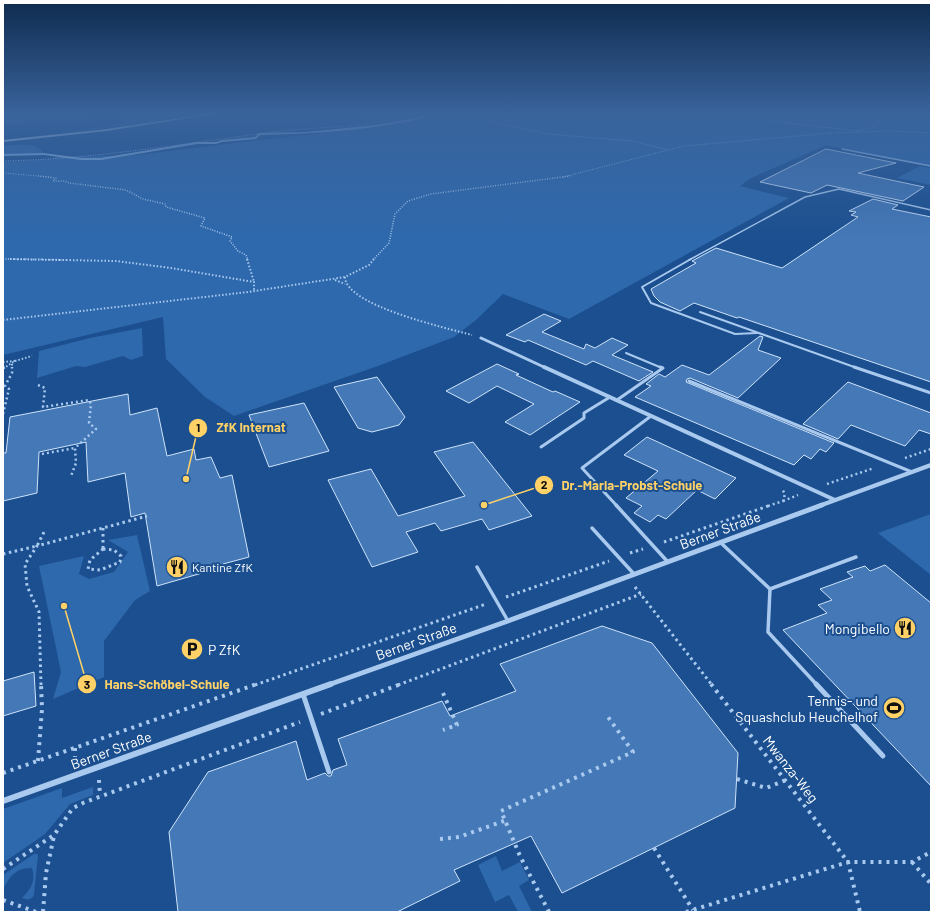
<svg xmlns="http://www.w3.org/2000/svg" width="934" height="915" font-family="Barlow,sans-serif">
	<rect width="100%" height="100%" fill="#1b4f8f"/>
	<g fill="#2e69ad">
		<polygon points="3,112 225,112 191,115 138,124 61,133 125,123 114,112 74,118 3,125"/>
		<polygon points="336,112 759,112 759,113 760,112 931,112 931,166 826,145 751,178 740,186 789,198 569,319 503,294 476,320 454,337 378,366 234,416 205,397 166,359 163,317 3,355 3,162 52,159 55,157 139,155 250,141 388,126 393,119 381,120"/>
		<path d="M15,145C27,145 36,143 44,154H3V146Z"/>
		<polygon points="920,166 931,168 931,185 897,178"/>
		<polygon points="142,328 143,356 131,360 123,356 85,367 76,366 37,378 39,351 90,338"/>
		<polygon points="931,514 931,575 878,533"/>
		<polygon points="137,535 150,591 135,600 104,641 104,677 53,699 61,672 39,566 84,556 79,574 89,579 114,572 128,552 108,540"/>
		<polygon points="93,787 93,795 70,804 45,834 3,863 3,809 62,788 62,798"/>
		<path d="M34,854H37L38,855L34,895C31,900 28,900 22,898C31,889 36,881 32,868C17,867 9,876 3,890V875Z"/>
		<polygon points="496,856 502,871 520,862 529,880 519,886 532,912 518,912 509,895 495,902 478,865"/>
	</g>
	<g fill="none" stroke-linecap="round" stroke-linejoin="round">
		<path fill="#9cc4f0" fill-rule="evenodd" d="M432,112H434C419,121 404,122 387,125C345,132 302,134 260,135L256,139L222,142L216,144H197L101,160H81L44,155L3,156V154L44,153L81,158H101L197,142H216L222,140L255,137L259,133L306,132L375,125L417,118Z"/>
	</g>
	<g fill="#4478b7" stroke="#cfe3fa">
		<polygon points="826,149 896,163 858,173 924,187 903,201 827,185 811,193 760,182"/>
		<polygon points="873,199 898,205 892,209 931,217 931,382 739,317 737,318 694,303 680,311 660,302 654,296 651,289 696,263 692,261 716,248 782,268 858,217 851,215 856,212 849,211"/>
		<polygon points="544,314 561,321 542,332 584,349 586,344 595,348 612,338 628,345 612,355 653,372 639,381 593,361 586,365 528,340 525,342 506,335"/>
		<polygon points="760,336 763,337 758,350 781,358 738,398 690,378 687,379 686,382 834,443 826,452 820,449 811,459 804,455 794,465 635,397 651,386 646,384 659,374 665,377 682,365 709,375"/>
		<polygon points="497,364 519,374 516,375 553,392 555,391 580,402 530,435 505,422 534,404 497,386 469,403 446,391"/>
		<polygon points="377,377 405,417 399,425 372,432 358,428 334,387"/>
		<polygon points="848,382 931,413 931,434 919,430 905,446 851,425 838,439 803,424"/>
		<polygon points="128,394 130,415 157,408 167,456 194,449 196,460 211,457 220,478 232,475 249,557 223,564 223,567 157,586 145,513 131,517 125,473 88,482 86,442 39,452 37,493 3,501 3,453 6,453 10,417"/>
		<polygon points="304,403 329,451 269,467 249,415"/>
		<polygon points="647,437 736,478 715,499 697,490 666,519 658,515 650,522 634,513 642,506 626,498 658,471 624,455"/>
		<polygon points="473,442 532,516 489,530 482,519 441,531 435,523 406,532 418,552 372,567 328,480 371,469 398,516 465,496 434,452"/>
		<polygon points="885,565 931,603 931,786 783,630 827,613 818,605 832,600 820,589 853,577 847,572 865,566 870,571"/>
		<polygon points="602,626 652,643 738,753 735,808 562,893 531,836 454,870 460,881 397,912 178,912 169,832 208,772 296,741 307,780 325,773 328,776 331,776 333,770 347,765 338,739 442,701 450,716 516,691 500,664"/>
		<polygon points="34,672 36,706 3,716 3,681"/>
	</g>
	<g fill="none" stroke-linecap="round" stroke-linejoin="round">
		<g stroke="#a9c9ee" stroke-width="1" stroke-dasharray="1 1.5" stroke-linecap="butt">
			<polyline points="418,112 480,119 547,134 633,141 667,150"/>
			<polyline points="766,112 763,116 766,119 778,122 858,131 873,127 883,118 916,112"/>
			<path d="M3,161C96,159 187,143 280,131C324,126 369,129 411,112"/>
			<polyline points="3,173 51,177"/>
			<polyline points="563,177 684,146 832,133 890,131 931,133"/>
		</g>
		<g stroke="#a9c9ee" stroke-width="1.5" stroke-dasharray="1 1.5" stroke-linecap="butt">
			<polyline points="38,176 56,178 53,181 65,181 69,183 126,190 143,199 165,204 166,207 205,218 201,226 232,237 230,241 238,251 246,255 248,260"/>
			<polyline points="3,259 67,260"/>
			<polyline points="373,260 389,243 395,214 408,201 431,194 570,176"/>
		</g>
		<g stroke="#a9c9ee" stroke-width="2" stroke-dasharray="1.5 2" stroke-linecap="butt">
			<polyline points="10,259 116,261 171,268 254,282 254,291"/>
			<polyline points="247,259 254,282"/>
			<path d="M345,277C346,306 447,328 472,335"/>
			<polyline points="335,280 345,284"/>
			<polyline points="3,320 248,292 345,277 369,265 374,259"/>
			<polyline points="15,361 32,356"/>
			<polyline points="3,362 15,361 4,368"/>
			<polyline points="12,364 12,368"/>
		</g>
		<g stroke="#a9c9ee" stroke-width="2.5" stroke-dasharray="2 3" stroke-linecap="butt">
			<polyline points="3,368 6,367"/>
			<polyline points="38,385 45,388 43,407 89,400 91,404 89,423 96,429 75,448 76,463 71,476"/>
			<polyline points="3,414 9,389 5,386 12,373 12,367"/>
			<polyline points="42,454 75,448"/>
			<polyline points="905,458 931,449"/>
			<polyline points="827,484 874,468"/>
			<polyline points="783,501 798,495"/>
			<polyline points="768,506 783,501 785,494 782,489"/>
		</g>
		<g stroke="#a9c9ee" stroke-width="3" stroke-dasharray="2.5 3.5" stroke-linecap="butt">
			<polyline points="103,528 103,549"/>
			<polyline points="664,542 771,505"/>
			<polygon points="103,549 114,550 121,556 120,562 100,570 88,569 90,560"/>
			<polyline points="630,553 643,549"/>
			<polyline points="3,554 37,546 45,530"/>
			<polyline points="635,587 712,685"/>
			<polyline points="506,597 609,561"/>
			<polyline points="41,685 39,612 27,586 25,564 37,546 147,516"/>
			<polyline points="255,685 486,604"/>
			<polyline points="398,685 641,594"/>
		</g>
		<g stroke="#a9c9ee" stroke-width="4" stroke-dasharray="3 5" stroke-linecap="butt">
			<polyline points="711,684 848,862 860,912"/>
			<polyline points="443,693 457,725 443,730"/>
			<polyline points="321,714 401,684"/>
			<polyline points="75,748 75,763"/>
			<polyline points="38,761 42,709 41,684"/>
			<polyline points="3,773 257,684"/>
			<polyline points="737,779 766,788 786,780"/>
			<polyline points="99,780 100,796"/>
			<polyline points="440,839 459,837 504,821"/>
			<polyline points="654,848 693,910"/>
			<polyline points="912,862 931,884"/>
			<polyline points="3,869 54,835 73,808 83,803 300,722"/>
			<polyline points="3,900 36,912"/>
			<polyline points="43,912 46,873 54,836"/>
			<polyline points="549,912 520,856 501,811 633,752 608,717"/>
			<polyline points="686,912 848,862 912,862 931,852"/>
		</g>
		<g stroke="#a9c9ee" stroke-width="1.5">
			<polyline points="842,149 931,166"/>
			<polyline points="689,260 805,197 839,189 931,210"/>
		</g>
		<g stroke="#a9c9ee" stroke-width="2">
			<polyline points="691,259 642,287 651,303 735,334 757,333"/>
			<polyline points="700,312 857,368"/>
			<polyline points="626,353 662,368"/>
		</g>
		<g stroke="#a9c9ee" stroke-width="3">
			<polyline points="854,367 931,393"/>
			<polyline points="689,381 912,472"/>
			<polyline points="617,400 663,368 660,367"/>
			<polyline points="541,447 584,418 584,413 610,397"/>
			<polyline points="617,506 582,468 651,416"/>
		</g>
		<g stroke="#a9c9ee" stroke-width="3.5">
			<polyline points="616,505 667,561"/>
			<polyline points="592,528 634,574"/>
			<polyline points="721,543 770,589 768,632 817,685"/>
			<polyline points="477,567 508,621"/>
			<polyline points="770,589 856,557"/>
		</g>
		<g stroke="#a9c9ee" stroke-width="5">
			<polyline points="816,684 883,756"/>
			<polyline points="303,694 329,772"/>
		</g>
		<polyline stroke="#a9c9ee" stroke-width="3" points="481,338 546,368"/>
		<g stroke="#a9c9ee" stroke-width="4">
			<polyline points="544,367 835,500"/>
			<polyline points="819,506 931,465"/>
		</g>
		<polyline stroke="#a9c9ee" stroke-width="5" points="328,685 508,621 822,505"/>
		<polyline stroke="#a9c9ee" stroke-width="6" points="3,801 331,684"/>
		<polygon fill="#d6e6fa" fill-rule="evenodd" points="221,112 227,112 107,131 3,142 3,140 107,129"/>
	</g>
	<linearGradient id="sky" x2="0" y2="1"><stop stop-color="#0f2b4f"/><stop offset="0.47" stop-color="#39639b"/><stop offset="1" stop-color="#39639b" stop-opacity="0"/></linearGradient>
	<rect width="934" height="240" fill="url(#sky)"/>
	<defs>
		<g id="restaurant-disc" transform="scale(1.15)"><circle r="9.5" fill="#ffd166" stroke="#1b4f8f"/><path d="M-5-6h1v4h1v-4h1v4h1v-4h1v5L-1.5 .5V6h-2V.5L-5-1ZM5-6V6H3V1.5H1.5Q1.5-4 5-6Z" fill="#111"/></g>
		<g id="parking-disc" transform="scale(1.15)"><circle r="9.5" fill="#ffd166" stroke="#1b4f8f"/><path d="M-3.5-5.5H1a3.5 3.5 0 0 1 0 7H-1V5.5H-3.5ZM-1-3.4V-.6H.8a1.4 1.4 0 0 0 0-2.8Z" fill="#111"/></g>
		<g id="stadium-disc" transform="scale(1.15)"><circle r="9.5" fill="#ffd166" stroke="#1b4f8f"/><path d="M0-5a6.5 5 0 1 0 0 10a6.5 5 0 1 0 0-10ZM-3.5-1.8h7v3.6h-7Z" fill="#111"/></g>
	</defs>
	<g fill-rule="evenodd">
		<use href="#restaurant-disc" x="177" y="567"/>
		<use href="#restaurant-disc" x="905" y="628"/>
		<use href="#parking-disc" x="192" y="649"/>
		<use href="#stadium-disc" x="894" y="708"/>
	</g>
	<g text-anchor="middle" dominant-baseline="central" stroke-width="4" stroke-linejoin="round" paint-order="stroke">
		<g font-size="12" fill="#fff" stroke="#1b4f8f" text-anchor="start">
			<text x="192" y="567">Kantine ZfK</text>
		</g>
		<g font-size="14" fill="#fff" stroke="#1b4f8f">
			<text transform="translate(720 530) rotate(-20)">Berner Straße</text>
			<text transform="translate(416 641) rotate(-20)">Berner Straße</text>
			<text transform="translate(111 750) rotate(-20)">Berner Straße</text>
			<text transform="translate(791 769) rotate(52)">Mwanza-Weg</text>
		</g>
		<g font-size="14" fill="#fff" stroke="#1b4f8f" text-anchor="end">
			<text x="890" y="628">Mongibello</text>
			<text x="208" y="649" text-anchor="start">P ZfK</text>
			<text x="878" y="700">Tennis- und<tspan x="878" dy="16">Squashclub Heuchelhof</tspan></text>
		</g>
	</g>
	<path fill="none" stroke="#ffd166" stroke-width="1.5" d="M186 479L198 428M484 505L544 485M64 606L87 684"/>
	<g fill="#ffd166" stroke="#1b4f8f" stroke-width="1.5">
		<circle cx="186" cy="479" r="4"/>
		<circle cx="484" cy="505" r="4"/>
		<circle cx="64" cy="606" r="4"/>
		<circle cx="198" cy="428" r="10"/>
		<circle cx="544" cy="485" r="10"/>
		<circle cx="87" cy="684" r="10"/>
	</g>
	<g font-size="12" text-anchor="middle" font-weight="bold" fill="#111">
		<text x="198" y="432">1</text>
		<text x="544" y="489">2</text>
		<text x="87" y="689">3</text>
	</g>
	<g font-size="13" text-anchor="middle" font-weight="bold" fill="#ffd166" stroke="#1b4f8f" stroke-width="4" stroke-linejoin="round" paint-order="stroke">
		<text x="251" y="432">ZfK Internat</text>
		<text x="632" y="490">Dr.-Maria-Probst-Schule</text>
		<text x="167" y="689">Hans-Schöbel-Schule</text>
	</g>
	<rect width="934" height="915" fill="none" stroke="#ffffff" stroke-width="8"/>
</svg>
